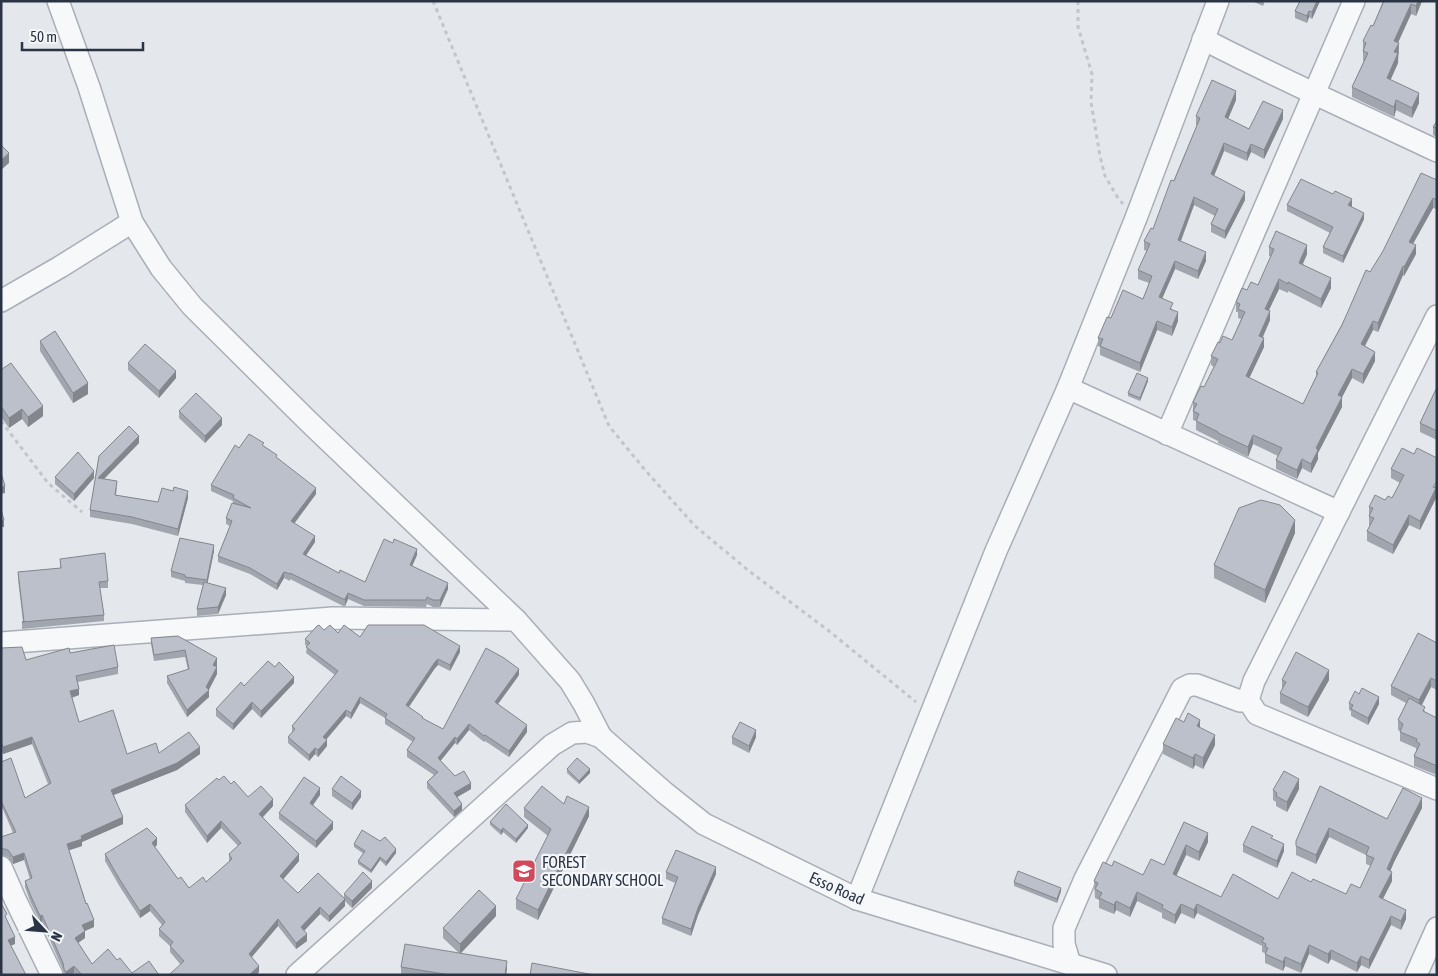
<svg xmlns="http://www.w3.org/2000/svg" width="1438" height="976" font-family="'Asap Condensed',sans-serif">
	<rect width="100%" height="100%" fill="#e4e7ec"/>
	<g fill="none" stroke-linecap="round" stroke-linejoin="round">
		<g stroke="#a9aeb7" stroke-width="24">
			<g id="minor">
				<polyline points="58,1 89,87 132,222 161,268 192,306 309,422 516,620 570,681 584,704 601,737"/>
				<path d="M1203,39C1280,79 1359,114 1437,151"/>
				<polyline points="1,301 60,267 132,222"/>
				<polyline points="1437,316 1254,681 1248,700 1257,714 1437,789"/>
				<polyline points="1068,388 1339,512"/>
				<polyline points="1167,434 1354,1"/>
				<polyline points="1,643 333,618 516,620"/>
				<polyline points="1,867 15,899 52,975"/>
				<polyline points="857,899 996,551 1068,388 1136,218 1218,1"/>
				<polyline points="1070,964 1064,944 1064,928 1085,879 1182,689 1190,685 1197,685 1240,701 1248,700"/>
				<polyline points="297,975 552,745 572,733 587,732 601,737 665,793 704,824 857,899 1106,975"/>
				<polyline points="1416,975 1437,928"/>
			</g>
		</g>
		<g stroke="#c2c5cb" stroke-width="3" stroke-dasharray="4 4" stroke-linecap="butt">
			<polyline points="433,1 609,426 645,470 695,526 749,571 829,631 916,702"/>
			<polyline points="1078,1 1078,27 1092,74 1091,102 1100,156 1105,176 1118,198 1123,204"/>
			<polyline points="1,421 48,483 82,512"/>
		</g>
		<use href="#minor" stroke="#f7f8fa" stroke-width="21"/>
	</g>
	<g fill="#a1a5ae">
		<polygon points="1252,1 1265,1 1263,6"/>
		<polygon points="1300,1 1320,1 1312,19 1309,17 1307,23 1295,18 1295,11"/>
		<polygon points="1383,1 1422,1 1416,16 1411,14 1398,43 1399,53 1398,55 1398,63 1390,80 1419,103 1412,118 1396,110 1394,117 1352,97 1352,87 1364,61 1363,61 1363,41 1373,26"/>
		<polygon points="1236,100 1228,119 1249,129 1283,119 1264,159 1251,152 1247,161 1224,151 1214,176 1245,200 1225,239 1211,232 1211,224 1215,216 1194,205 1181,241 1206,261 1198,279 1175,269 1162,298 1173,310 1178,321 1172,336 1157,330 1140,372 1100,355 1100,347 1098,346 1098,338 1111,318 1143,299 1149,283 1138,279 1138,270 1147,251 1144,250 1144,241 1153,229 1197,125 1196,125 1196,116"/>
		<polygon points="1437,121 1437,137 1433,135 1433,127"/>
		<polygon points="1437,180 1437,209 1433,208 1413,244 1416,254 1404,276 1403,275 1378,332 1373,330 1365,346 1375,361 1363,384 1352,378 1342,397 1342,407 1318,453 1318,459 1311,473 1302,468 1297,479 1276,469 1276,460 1278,456 1253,444 1248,457 1218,443 1218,441 1196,430 1196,421 1193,420 1193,402 1204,387 1214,367 1211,365 1211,356 1220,343 1232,340 1241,319 1238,318 1238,312 1236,312 1236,302 1247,290 1258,285 1271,257 1269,256 1269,247 1307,254 1303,264 1331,288 1321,308 1288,291 1288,293 1279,289 1269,310 1270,320 1263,337 1264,347 1249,378 1303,404 1316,377 1316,372 1370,272"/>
		<polygon points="1287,205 1352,206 1351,207 1364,219 1343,263 1323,253 1323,247 1330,233 1287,211"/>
		<polygon points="40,341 88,394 73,403 40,351"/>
		<polygon points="128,363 176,378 159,398 128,370"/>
		<polygon points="1,368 43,416 28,427 22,419 9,428 1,417"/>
		<polygon points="1148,381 1140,401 1128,396 1128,393"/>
		<polygon points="1437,387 1437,440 1420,432 1420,423"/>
		<polygon points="179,411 222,425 205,443 179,418"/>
		<polygon points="139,443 104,479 117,488 116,495 158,502 188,498 178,536 132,524 90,517 90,510 99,456"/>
		<polygon points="264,446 316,494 294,523 315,542 306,555 339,573 365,582 417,555 412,566 448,589 440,607 433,607 427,604 426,607 364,606 348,599 345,606 343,606 290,579 290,581 284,578 277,590 250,574 218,562 218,556 230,526 226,524 226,518 233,504 233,501 211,491 211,485 239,448"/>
		<polygon points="1391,469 1436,491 1436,498 1420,530 1409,525 1393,554 1367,541 1367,531 1370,526 1369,525 1369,507 1392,498 1400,483 1391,478"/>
		<polygon points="55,477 94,478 74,501 55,484"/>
		<polygon points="1295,533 1265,603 1214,578 1214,565"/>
		<polygon points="214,551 207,583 226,595 218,614 197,616 197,609 203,585 185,583 185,581 171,577 171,571"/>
		<polygon points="60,559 108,581 108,588 100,588 104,615 104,621 22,629 22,622 23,622 18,579 18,572 60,568"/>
		<polygon points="324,630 360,637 460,652 450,671 438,665 435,668 409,707 423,719 443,729 519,675 498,704 527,732 509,757 485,741 484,742 469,730 457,745 455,743 440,761 455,776 471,789 457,797 462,810 454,817 427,788 427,782 434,775 407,757 407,750 413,742 385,724 385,718 360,703 351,719 346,716 326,740 327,746 318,757 315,754 309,761 288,743 288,737 292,732 292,726 335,675 306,653 307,646 305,645 305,639"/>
		<polygon points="178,636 217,665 216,667 217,674 209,690 209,697 187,717 167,683 167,676 188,670 185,657 154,661 151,644 151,638"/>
		<polygon points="1437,643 1437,690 1431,687 1422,705 1425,712 1437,718 1437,775 1414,766 1414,756 1416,751 1416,748 1400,741 1400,731 1398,730 1398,720 1406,703 1391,695 1391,686"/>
		<polygon points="1,648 26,660 70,653 118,667 118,674 78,682 79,695 72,698 79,722 127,754 159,753 200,754 177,770 114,795 123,824 82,842 82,846 69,850 94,927 85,931 85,938 78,943 92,964 117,960 132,973 159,975 76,975 74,973 72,975 64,975 63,970 42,922 40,922 30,901 25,887 25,881 30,879 24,860 13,864 8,857 1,855 1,837 13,833 2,807 1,762 25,798 48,784 32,744 3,754 1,748"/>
		<polygon points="1282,680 1329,680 1308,717 1280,703 1280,693 1282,690"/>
		<polygon points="294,683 261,718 252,709 233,730 216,716 216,709 244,686"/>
		<polygon points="1349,703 1379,704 1368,725 1351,716 1351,711 1349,710"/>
		<polygon points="1184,722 1200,728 1215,745 1203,769 1195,765 1193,769 1163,754 1163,744"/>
		<polygon points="732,737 756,737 749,753 732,744"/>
		<polygon points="567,769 590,773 579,784 567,773"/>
		<polygon points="219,780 231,784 248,797 273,806 263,817 299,861 283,879 298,893 344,898 344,894 372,888 352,908 345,901 345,906 329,922 320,914 304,931 307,941 296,949 278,926 252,957 259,972 180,964 170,952 170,946 159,936 159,929 162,925 150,911 140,918 120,887 105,861 105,854 157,845 154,847 178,879 189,888 206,882 229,862 229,854 238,846 221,828 207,843 185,812 185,805"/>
		<polygon points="1320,786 1387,819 1422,808 1394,862 1390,871 1392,881 1383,899 1406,919 1401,930 1391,925 1369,969 1361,965 1357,972 1331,959 1328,964 1309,954 1301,973 1285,966 1283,971 1265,963 1265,953 1262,952 1262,946 1197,913 1194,919 1181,913 1175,924 1162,918 1162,913 1137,901 1130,917 1116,910 1114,914 1099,908 1099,900 1095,898 1094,881 1112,866 1143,875 1164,865 1184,822 1208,842 1199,861 1186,855 1176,876 1221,897 1278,899 1311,882 1346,894 1360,888 1371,866 1366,864 1366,855 1329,837 1316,864 1296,855 1296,841"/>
		<polygon points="332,789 361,797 352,810 332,796"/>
		<polygon points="1299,789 1287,812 1276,806 1276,802 1273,800 1273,790"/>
		<polygon points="320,795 313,805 333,829 316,848 279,819 279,813"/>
		<polygon points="564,804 589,816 538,920 516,909 516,899 548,836 524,817 524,808"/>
		<polygon points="490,822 528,828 516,843 503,832 501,835 490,825"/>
		<polygon points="1273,839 1284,851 1277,868 1243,852 1243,845"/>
		<polygon points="354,844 396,853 386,866 380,860 371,873 358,864 358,861 364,854 354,847"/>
		<polygon points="666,872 716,874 698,915 691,936 662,924 662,918 675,883 666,879"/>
		<polygon points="1014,882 1061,891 1057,903 1014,886"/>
		<polygon points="496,916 461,953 507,969 506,975 401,975 401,967 459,953 443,938 443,928"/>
	</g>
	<g fill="#83868d">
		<polygon points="1317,1 1320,1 1312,19 1312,12"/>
		<polygon points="1418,1 1422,1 1416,16 1416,6"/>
		<polygon points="1411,4 1411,14 1394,51 1394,41"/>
		<polygon points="1309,11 1309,17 1307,23 1307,16"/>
		<polygon points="1399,43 1398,63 1387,88 1387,78 1394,52"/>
		<polygon points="1236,91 1236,100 1225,126 1225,117"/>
		<polygon points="1419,93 1419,103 1412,118 1412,108"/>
		<polygon points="1396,100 1396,110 1394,117 1394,107"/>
		<polygon points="1283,110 1283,119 1264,159 1264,150"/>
		<polygon points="1224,143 1224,151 1211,183 1211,174"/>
		<polygon points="1251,144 1251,152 1247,161 1247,153"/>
		<polygon points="9,153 9,163 1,170 1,160"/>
		<polygon points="1245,192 1245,200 1225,239 1225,231"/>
		<polygon points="1194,197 1194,205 1178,248 1178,240"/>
		<polygon points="1433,198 1433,208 1409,251 1409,242"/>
		<polygon points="1352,199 1352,206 1348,212 1348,205"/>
		<polygon points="1364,213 1364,219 1343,263 1343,256"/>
		<polygon points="1307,245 1307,254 1299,272 1299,263"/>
		<polygon points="1416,245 1416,254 1404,276 1404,267"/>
		<polygon points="1206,252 1206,261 1198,279 1198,271"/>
		<polygon points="1175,261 1175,269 1159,306 1159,297"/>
		<polygon points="1403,266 1403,275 1378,332 1378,323"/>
		<polygon points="1331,278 1331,288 1321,308 1321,299"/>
		<polygon points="1279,279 1279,289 1265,318 1265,309"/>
		<polygon points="1270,311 1270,320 1259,345 1259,336"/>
		<polygon points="1178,312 1178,321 1172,336 1172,327"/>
		<polygon points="1157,321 1157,330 1140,372 1140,363"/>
		<polygon points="1373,321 1373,330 1361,353 1361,344"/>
		<polygon points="1264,338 1264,347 1246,385 1246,376"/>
		<polygon points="1375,352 1375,361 1363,384 1363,374"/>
		<polygon points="1352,369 1352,378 1338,405 1338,395"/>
		<polygon points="176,371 176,378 159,398 159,391"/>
		<polygon points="1148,378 1148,381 1140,401 1140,398"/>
		<polygon points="88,383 88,394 73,403 73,393"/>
		<polygon points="1342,397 1342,407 1318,453 1318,459 1311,473 1311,464 1316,448"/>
		<polygon points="43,406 43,416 28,427 28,417"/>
		<polygon points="22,409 22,419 9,428 9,418"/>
		<polygon points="222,418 222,425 205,443 205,436"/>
		<polygon points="1253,435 1253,444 1248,457 1248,447"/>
		<polygon points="139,436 139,443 98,485 98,478"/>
		<polygon points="1302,459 1302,468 1297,479 1297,470"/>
		<polygon points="94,471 94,478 74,501 74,494"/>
		<polygon points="1437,481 1436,498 1420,530 1420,521"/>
		<polygon points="5,486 5,493 1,494 1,487"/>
		<polygon points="316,488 316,494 291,528 291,521"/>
		<polygon points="188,491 188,498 178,536 178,529"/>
		<polygon points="1409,515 1409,525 1393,554 1393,545"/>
		<polygon points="4,520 4,527 1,527 1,521"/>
		<polygon points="1295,520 1295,533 1265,603 1265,590"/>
		<polygon points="315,536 315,542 303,560 303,554"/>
		<polygon points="214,545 214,551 207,586 207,580"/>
		<polygon points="417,549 417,555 410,571 410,565"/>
		<polygon points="284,572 284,578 277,590 277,584"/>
		<polygon points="448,583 448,589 440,607 440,600"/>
		<polygon points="226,588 226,595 218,614 218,607"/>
		<polygon points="348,593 348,599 345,606 345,599"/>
		<polygon points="460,646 460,652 450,671 450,665"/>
		<polygon points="217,658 217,665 213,672 213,665"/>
		<polygon points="438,659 438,665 435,668 406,711 406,705 435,662"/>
		<polygon points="217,667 217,674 208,691 209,690 209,697 187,717 187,710 206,687"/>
		<polygon points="519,669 519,675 495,708 495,702"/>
		<polygon points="1329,670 1329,680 1308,717 1308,707"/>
		<polygon points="294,677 294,683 261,718 261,711"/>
		<polygon points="1431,678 1431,687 1419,710 1419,700"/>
		<polygon points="79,689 79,695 70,698 70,691"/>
		<polygon points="360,697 360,703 351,719 351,713"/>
		<polygon points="1379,697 1379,704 1368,725 1368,718"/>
		<polygon points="252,702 252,709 233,730 233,724"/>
		<polygon points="346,710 346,716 323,743 323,737"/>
		<polygon points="1200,720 1200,730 1197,726"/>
		<polygon points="469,724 469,730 457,745 457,739"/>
		<polygon points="527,725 527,732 509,757 509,751"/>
		<polygon points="756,730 756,737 749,753 749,746"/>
		<polygon points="1215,735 1215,745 1203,769 1203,758"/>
		<polygon points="32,737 32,744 3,754 3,747"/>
		<polygon points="455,737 455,743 438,764 438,758"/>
		<polygon points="327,740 327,746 318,757 318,750"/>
		<polygon points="200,747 200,754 177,770 111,796 111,790"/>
		<polygon points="315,748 315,754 309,761 309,755"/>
		<polygon points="1195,754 1195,765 1193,769 1193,758"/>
		<polygon points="590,769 590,773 579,784 579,781"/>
		<polygon points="1299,779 1299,789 1287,812 1287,802"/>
		<polygon points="471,783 471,789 454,799 454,793"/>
		<polygon points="320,788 320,795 310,809 310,803"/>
		<polygon points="361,791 361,797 352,810 352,803"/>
		<polygon points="1422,798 1422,808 1394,862 1387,879 1387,869 1394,853"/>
		<polygon points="273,799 273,806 259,821 259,814"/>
		<polygon points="462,804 462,810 454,817 454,811"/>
		<polygon points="589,807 589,816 538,920 538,910"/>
		<polygon points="123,817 123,824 82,842 82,846 67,851 67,844 81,836"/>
		<polygon points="221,821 221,828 207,843 207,836"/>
		<polygon points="333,822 333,829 316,848 316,841"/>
		<polygon points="528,825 528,828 516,843 516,839"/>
		<polygon points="503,828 503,832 501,835 501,831"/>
		<polygon points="1329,828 1329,837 1316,864 1316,855"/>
		<polygon points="1208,833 1208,842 1199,861 1199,852"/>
		<polygon points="157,838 157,845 152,850 152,843"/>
		<polygon points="1284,844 1284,851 1277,868 1277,861"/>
		<polygon points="1186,845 1186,855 1173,883 1173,874"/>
		<polygon points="396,849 396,853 386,866 386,862"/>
		<polygon points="24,853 24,860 13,864 13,857"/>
		<polygon points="299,854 299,861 280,883 280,876"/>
		<polygon points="380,857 380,860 371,873 371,870"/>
		<polygon points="716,867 716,874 698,915 691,936 691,929 698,908"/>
		<polygon points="1392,872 1392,881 1379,906 1379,897"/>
		<polygon points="372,881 372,888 352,908 352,901"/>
		<polygon points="1061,888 1061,891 1057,903 1057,899"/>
		<polygon points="1137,892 1137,901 1130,917 1130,908"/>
		<polygon points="345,899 345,906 329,922 329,916"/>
		<polygon points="1116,901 1116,910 1114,914 1114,905"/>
		<polygon points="150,904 150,911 140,918 140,911"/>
		<polygon points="1181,904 1181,913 1175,924 1175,915"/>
		<polygon points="1197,904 1197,913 1194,919 1194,910"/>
		<polygon points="496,906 496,916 460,954 460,944"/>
		<polygon points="320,907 320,914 301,934 301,927"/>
		<polygon points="1406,910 1406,919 1401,930 1401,921"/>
		<polygon points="42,915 42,922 40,922 40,916"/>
		<polygon points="1391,916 1391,925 1369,969 1369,960"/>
		<polygon points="278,919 278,926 249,960 249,954"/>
		<polygon points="94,920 94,927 82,932 82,925"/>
		<polygon points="85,931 85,938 75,945 75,938"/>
		<polygon points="307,934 307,941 296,949 296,943"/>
		<polygon points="15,937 15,944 8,947 8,940"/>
		<polygon points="1309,945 1309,954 1301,973 1301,964"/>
		<polygon points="1331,950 1331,959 1328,964 1328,954"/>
		<polygon points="1361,956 1361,965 1357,972 1357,963"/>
		<polygon points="1285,957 1285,966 1283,971 1283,962"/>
		<polygon points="507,961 507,969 506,975 505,975"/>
		<polygon points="74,966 74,973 72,975 66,975 66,972"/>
		<polygon points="259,966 259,972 257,975 249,975"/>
	</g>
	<g fill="#bbc0ca" stroke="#83868d">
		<polygon points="1300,1 1317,1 1312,12 1309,11 1307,16 1295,11"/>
		<polygon points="1384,1 1418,1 1416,6 1411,4 1394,41 1399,43 1394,52 1398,53 1387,78 1419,93 1412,108 1396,100 1394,107 1352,87 1368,53 1363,51 1366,43 1363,41 1371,25 1373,26"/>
		<polygon points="1212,80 1236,91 1225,117 1249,129 1263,101 1283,110 1264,150 1251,144 1247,153 1224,143 1211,174 1245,192 1225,231 1211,224 1218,209 1194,197 1178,240 1206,252 1198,271 1175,261 1159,297 1173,303 1170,309 1178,312 1172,327 1157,321 1140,363 1100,346 1103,339 1098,338 1107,317 1111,318 1123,290 1143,299 1152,276 1138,270 1150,244 1144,241 1151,228 1153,229 1171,180 1174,181 1200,118 1196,116"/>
		<polygon points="1437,121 1437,128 1433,127"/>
		<polygon points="1,145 9,153 1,160"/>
		<polygon points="1421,173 1437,180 1437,200 1433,198 1409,242 1416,245 1404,267 1403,266 1378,323 1373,321 1361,344 1375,352 1363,374 1352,369 1338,395 1342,397 1316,448 1318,450 1311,464 1302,459 1297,470 1276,460 1282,448 1253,435 1248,447 1218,433 1218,432 1196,421 1199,414 1193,411 1197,404 1193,402 1201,386 1204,387 1218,359 1211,356 1218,342 1220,343 1223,336 1232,340 1245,312 1238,309 1240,304 1236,302 1242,288 1247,290 1251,282 1258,285 1274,249 1269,247 1276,231 1307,245 1299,263 1331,278 1321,299 1288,282 1288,284 1279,279 1265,309 1270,311 1259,336 1264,338 1246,376 1303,404 1318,373 1316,372 1342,325 1366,270 1370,272 1383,251"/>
		<polygon points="1301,179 1333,194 1335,191 1352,199 1348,205 1364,213 1343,256 1323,247 1333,227 1287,205"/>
		<polygon points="55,331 88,383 73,393 40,341"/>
		<polygon points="145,344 176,371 159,391 128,363"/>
		<polygon points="11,363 43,406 28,417 22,409 9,418 1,406 1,368 2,369"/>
		<polygon points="1137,373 1148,378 1140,398 1128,393"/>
		<polygon points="1437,387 1437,431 1420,423"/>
		<polygon points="196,393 222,418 205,436 179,411"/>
		<polygon points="129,426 139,436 98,478 117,481 115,495 158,502 162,488 173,491 174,487 188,491 178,529 132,517 90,510 99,456"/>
		<polygon points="249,434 264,443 262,445 277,455 276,457 316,488 291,521 315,536 303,554 339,573 340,570 365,582 384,539 393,543 394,539 417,549 410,565 448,583 440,600 433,600 427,597 426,600 364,600 348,593 345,599 343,599 290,573 290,574 284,572 277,584 250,568 218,556 232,521 226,518 232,503 251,508 233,498 234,495 211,485 235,445 239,448"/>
		<polygon points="1402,448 1414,454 1417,448 1437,458 1437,481 1433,487 1436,488 1420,521 1409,515 1393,545 1367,531 1374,518 1369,516 1373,508 1369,507 1375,495 1385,500 1388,496 1392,498 1404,475 1391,469"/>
		<polygon points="78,452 94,471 74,494 55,477"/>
		<polygon points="1,473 5,486 1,487"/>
		<polygon points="1261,500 1280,505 1295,520 1265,590 1214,565 1239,508"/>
		<polygon points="1,510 4,520 1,521"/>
		<polygon points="180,538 214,545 207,580 185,577 185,575 171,571"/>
		<polygon points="105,553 108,581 99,582 104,615 22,622 24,622 18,572 61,568 60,559"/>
		<polygon points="204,582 226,588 218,607 197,609"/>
		<polygon points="319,625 324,630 330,625 338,633 344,625 360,637 368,625 424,625 460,646 450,665 438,659 435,662 406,705 423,717 422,718 443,729 486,648 504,658 519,669 495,702 527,725 509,751 485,735 484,736 469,724 457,739 455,737 438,758 455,776 464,771 471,783 454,793 462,804 454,811 427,782 438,772 407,750 415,738 385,718 387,714 360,697 351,713 346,710 323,737 327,740 318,750 315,748 309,755 288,737 295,729 292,726 338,671 306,647 310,643 305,639 317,626"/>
		<polygon points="1418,633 1437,643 1437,681 1431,678 1419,700 1391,686"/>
		<polygon points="178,636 217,658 213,665 217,667 206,687 209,690 187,710 167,676 189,669 185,650 154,655 151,638"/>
		<polygon points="114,645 118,667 76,676 79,689 70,691 79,722 113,710 127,754 156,743 159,753 189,732 200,747 177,763 111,790 123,817 81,836 82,839 67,844 86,904 87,903 94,920 82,925 85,931 75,938 92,964 108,949 117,960 120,958 132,973 149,961 159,975 82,975 74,966 66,972 64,969 63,963 42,915 40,916 30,894 25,881 32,878 24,853 13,857 8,850 1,848 1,837 16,832 1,801 1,762 11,758 25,798 51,783 32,737 3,747 1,741 1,648 22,647 26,660 69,648 70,653"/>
		<polygon points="1296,652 1329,670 1308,707 1280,693 1286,682 1282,680"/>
		<polygon points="268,661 275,667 279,662 294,677 261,711 252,702 233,724 216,709 241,682 244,686"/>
		<polygon points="1362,688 1379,697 1368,718 1351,709 1353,705 1349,703 1355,691 1359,694"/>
		<polygon points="1409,698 1425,707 1423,711 1437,718 1437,766 1414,756 1420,744 1416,741 1417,739 1400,732 1403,724 1398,720"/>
		<polygon points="1188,713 1200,720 1197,726 1215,735 1203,758 1195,754 1193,758 1163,744 1176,718 1184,722"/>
		<polygon points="740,722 756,730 749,746 732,737"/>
		<polygon points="577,758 590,769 579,781 567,769"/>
		<polygon points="1284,771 1299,779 1287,802 1276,796 1277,793 1273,790"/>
		<polygon points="224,776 231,784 234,781 248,797 261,786 273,799 259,814 299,854 280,876 298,893 318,873 345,899 329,916 320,907 301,927 307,934 296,943 278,919 249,954 259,966 249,975 169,975 184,961 170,946 173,942 159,929 165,922 150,904 140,911 120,880 105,854 147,828 157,838 152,843 178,879 181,877 189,888 203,877 206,882 232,859 229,854 241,843 221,821 207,836 185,805 217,778 219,780"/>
		<polygon points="341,776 361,791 352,803 332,789"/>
		<polygon points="304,777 320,788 310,803 333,822 316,841 279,813"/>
		<polygon points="542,786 564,804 567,796 589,807 538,910 516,899 551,829 524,808"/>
		<polygon points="1320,786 1387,819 1403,788 1422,798 1394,853 1387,869 1392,872 1379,897 1406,910 1401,921 1391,916 1369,960 1361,956 1357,963 1331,950 1328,954 1309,945 1301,964 1285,957 1283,962 1265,954 1268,948 1265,947 1266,944 1262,942 1264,938 1197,904 1194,910 1181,904 1175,915 1162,908 1163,905 1137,892 1130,908 1116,901 1114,905 1099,898 1102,893 1095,889 1098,883 1094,881 1103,862 1112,866 1114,861 1143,875 1151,859 1164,865 1184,822 1208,833 1199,852 1186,845 1173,874 1221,897 1233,874 1278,899 1292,872 1311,882 1313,879 1346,894 1351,884 1360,888 1374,858 1366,855 1369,847 1329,828 1316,855 1296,846 1296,841"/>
		<polygon points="506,804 528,825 516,839 503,828 501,831 490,822"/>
		<polygon points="1252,826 1273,836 1271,838 1284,844 1277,861 1243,845"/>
		<polygon points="362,830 380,841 385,837 396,849 386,862 380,857 371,870 358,861 365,851 354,844"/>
		<polygon points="676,850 716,867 698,908 691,929 662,918 678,877 666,872"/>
		<polygon points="1018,871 1061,888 1057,899 1014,882"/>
		<polygon points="363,872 372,881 352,901 344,894"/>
		<polygon points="479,890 496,906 460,944 443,928"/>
		<polygon points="1,903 7,914 5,916 15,937 8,940 26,975 1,975"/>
		<polygon points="405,944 507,961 505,975 450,975 401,967"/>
		<polygon points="532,963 594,975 530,975"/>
	</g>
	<defs>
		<g id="school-square" transform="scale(1.25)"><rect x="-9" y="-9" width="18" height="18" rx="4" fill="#d1495b" stroke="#f4f6f9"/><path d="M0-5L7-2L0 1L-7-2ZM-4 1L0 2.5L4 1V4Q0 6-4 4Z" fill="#fff"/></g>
	</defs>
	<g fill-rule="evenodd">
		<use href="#school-square" x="524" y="871"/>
	</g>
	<g text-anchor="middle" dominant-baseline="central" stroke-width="4.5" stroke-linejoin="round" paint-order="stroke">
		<g font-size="16" fill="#2b3445" stroke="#f4f6f9" text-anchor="start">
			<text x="542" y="862">FOREST<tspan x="542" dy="18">SECONDARY SCHOOL</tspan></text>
		</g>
		<g font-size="16" fill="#2b3445" stroke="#f4f6f9">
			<text transform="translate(837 888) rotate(24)">Esso Road</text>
		</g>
	</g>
	<rect width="1438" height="976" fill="none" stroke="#2b3445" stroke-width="5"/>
	<g transform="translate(45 931) rotate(116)" stroke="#f4f6f9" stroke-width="4" paint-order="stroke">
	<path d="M0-4L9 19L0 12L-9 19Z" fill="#2b3445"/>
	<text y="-8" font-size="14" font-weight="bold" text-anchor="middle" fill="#2b3445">N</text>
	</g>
	<path d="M22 42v8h121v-8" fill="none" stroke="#2b3445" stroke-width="2.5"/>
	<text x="30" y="42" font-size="15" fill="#2b3445" stroke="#f4f6f9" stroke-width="4" paint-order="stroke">50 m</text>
</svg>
